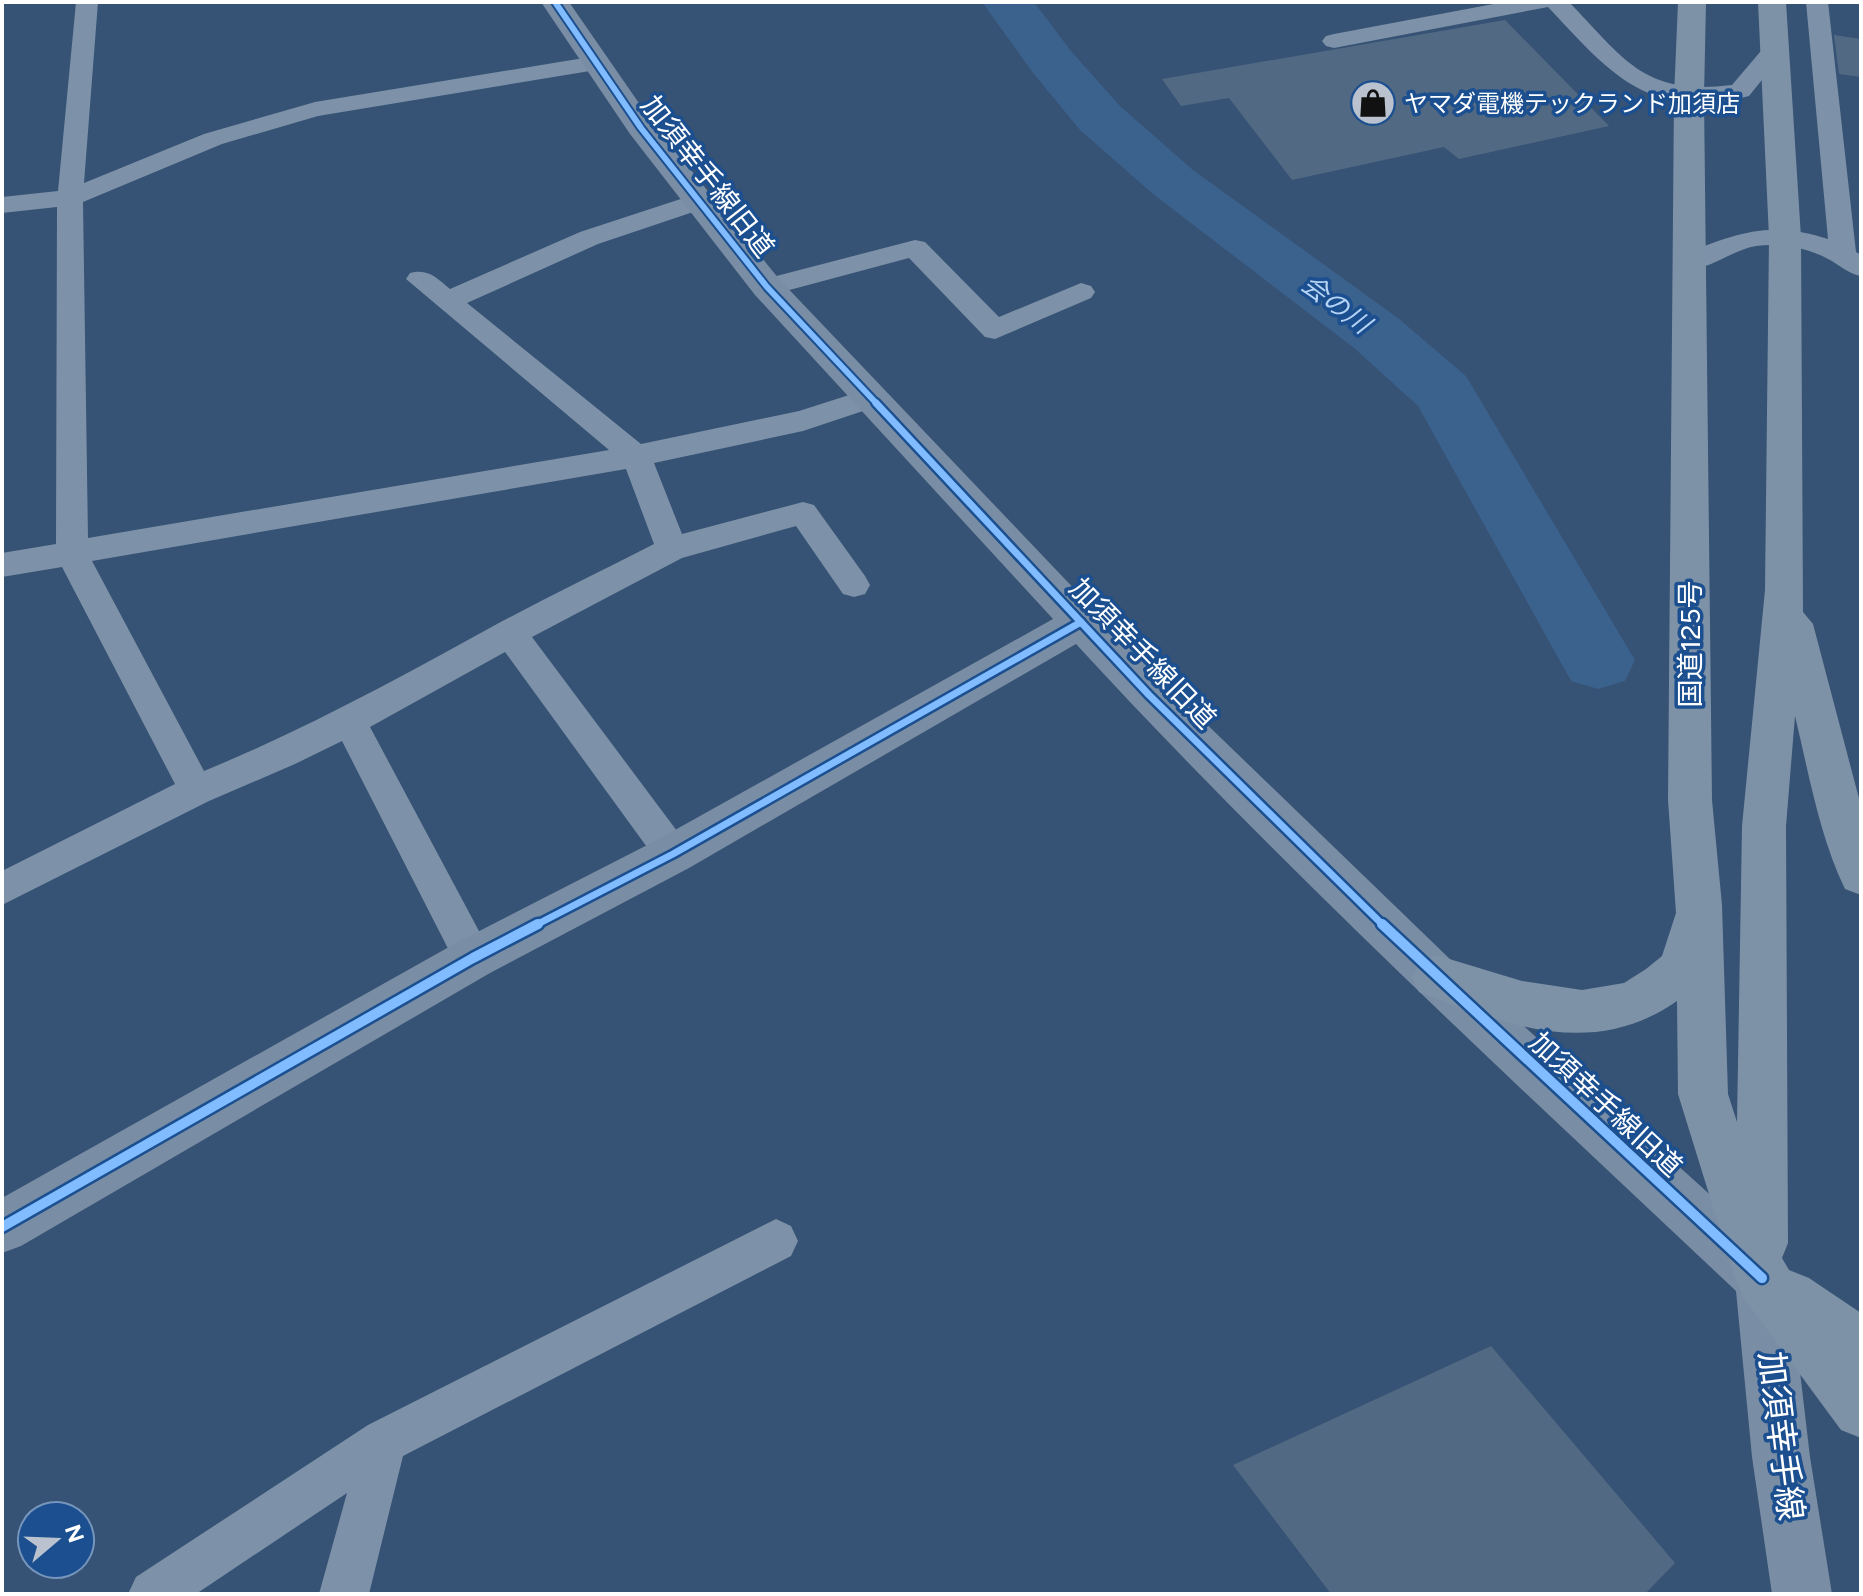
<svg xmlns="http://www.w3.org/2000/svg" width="1863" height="1596" font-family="Figtree,'Noto Sans JP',sans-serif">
	<rect width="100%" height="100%" fill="#365274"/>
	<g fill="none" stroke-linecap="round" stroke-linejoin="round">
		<polygon fill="#3b618d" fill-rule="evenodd" points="982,2 1034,2 1071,51 1120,106 1193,170 1398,318 1466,376 1635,660 1625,681 1598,689 1571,681 1418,406 1354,348 1153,194 1080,130 1033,73"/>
	</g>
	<g fill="#526984">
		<polygon points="1505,20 1609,126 1459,159 1444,147 1292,180 1229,98 1181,106 1162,79"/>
		<polygon points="1834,35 1861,39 1861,77 1839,74"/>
		<polygon points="1491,1346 1675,1563 1645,1594 1331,1594 1233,1465"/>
	</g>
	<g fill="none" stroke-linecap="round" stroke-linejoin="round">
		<g fill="#7d92a8" fill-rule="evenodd">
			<path d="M76,2H98L84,183L204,134L315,102L596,56L604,58L608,63L604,68L596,70L318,116L222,144L83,202L88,538L609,450L406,279L410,273C428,268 437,278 450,289L580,232L699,193L708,195L712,201L708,207L598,244L467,303L641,444L799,411L871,388L881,391L886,398L881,405L803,431L654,463L682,534L803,502L814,505L865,576L870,585L865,594L854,597L843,594L796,526L682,558L532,637L686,843L691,854L686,865L673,870L660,865L505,652L370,727L487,946L492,958L487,970L473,975L459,970L342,741L295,764L209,801L2,905V871L175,784L62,567L2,577V553L56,544L57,207L2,213V197L58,191ZM626,469L654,544C602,571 549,596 497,624C401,677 306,729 204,771L92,561Z"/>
			<path d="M1504,2H1569C1625,60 1644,96 1732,85L1766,45H1782L1786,50L1749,96C1648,121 1611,74 1548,7L1334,48L1326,46L1322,41L1326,36L1334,34Z"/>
			<path d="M1806,2H1828L1856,252L1861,255V276C1848,274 1840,265 1828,259C1806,247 1781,243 1756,246C1730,250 1705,275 1679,268L1675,262L1679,256C1734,234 1769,219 1828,239Z"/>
			<polygon points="915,240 925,242 999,317 1081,283 1091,286 1095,292 1091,298 995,339 985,337 909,258 767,296 757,293 753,287 757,281"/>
			<polygon points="776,1219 791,1226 798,1241 791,1256 403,1456 369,1594 319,1594 347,1493 196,1594 128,1594 136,1577 368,1425"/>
		</g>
		<path fill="#798da4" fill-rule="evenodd" d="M541,2H569L652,122L779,279L1164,683L1453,962L1781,1259L1789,1278L1810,1457L1832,1594H1772L1752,1457L1736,1291C1512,1080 1285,871 1076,644L689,868L490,973L21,1246L2,1253V1198L456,943L657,840L1053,619L755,295L630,134Z"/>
		<path fill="#7e92a7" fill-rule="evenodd" d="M1678,2H1706L1704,97L1712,800L1722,905L1728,1094L1737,1122L1742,826L1765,590L1769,237L1758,2H1786L1801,237L1803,612L1813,624L1861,806V895L1845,889C1819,835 1809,774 1795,716L1786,826L1788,1243L1782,1258L1789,1270L1809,1278L1861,1313V1438L1841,1430L1743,1297L1735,1278L1678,1094L1677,1001C1592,1060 1508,1025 1419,992L1412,977L1419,962L1436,955L1522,981L1582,990L1624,983L1646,969L1662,956L1676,913L1668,800L1674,97Z"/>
		<g stroke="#1b4f8f" stroke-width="10">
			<polyline id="cycleway-far2" points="555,2 641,128 767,287 878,405"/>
		</g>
		<g stroke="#1b4f8f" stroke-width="12">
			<g id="cycleway-far1">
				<polyline points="876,403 1149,695 1384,926"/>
				<polyline points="534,926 673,854 1081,622"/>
			</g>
		</g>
		<g stroke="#1b4f8f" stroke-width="15">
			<g id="cycleway">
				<polyline points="1382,924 1762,1278"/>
				<polyline points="2,1227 473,958 538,924"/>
			</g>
		</g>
		<use href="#cycleway-far2" stroke="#80bcff" stroke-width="6"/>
		<use href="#cycleway-far1" stroke="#80bcff" stroke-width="7"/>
		<use href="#cycleway" stroke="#80bcff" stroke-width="10"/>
	</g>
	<defs>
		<g id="shop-disc" transform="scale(2.3)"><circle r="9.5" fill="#b9c2ce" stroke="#1b4f8f"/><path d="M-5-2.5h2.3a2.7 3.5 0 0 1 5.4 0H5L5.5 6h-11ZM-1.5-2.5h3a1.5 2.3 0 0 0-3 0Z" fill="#111"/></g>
	</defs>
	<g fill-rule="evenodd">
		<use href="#shop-disc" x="1373" y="103"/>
	</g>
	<g text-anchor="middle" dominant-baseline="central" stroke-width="7" stroke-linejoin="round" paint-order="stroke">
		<g font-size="24" fill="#fff" stroke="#1b4f8f" text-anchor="start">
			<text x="1404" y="103">ヤマダ電機テックランド加須店</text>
		</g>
		<g font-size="26" font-style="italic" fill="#b5d3f5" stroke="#1b4f8f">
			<text transform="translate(1336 304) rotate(37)">会の川</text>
		</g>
		<g font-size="28" fill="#fff" stroke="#1b4f8f">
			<text transform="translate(708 176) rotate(52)">加須幸手線旧道</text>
			<text transform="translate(1690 644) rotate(-90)">国道125号</text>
			<text transform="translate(1143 653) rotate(46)">加須幸手線旧道</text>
			<text transform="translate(1606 1104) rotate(43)">加須幸手線旧道</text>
		</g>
		<g font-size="34" fill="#fff" stroke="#1b4f8f">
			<text transform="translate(1781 1436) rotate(83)">加須幸手線</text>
		</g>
	</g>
	<rect width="1863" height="1596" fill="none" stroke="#ffffff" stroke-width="8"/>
	<g transform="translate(56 1540) rotate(71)"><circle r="38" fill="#1b4f8f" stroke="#7695bc" stroke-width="2"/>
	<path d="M0-6L14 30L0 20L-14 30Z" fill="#b9c2ce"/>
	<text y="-12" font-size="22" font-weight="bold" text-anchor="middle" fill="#ffffff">N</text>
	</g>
</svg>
